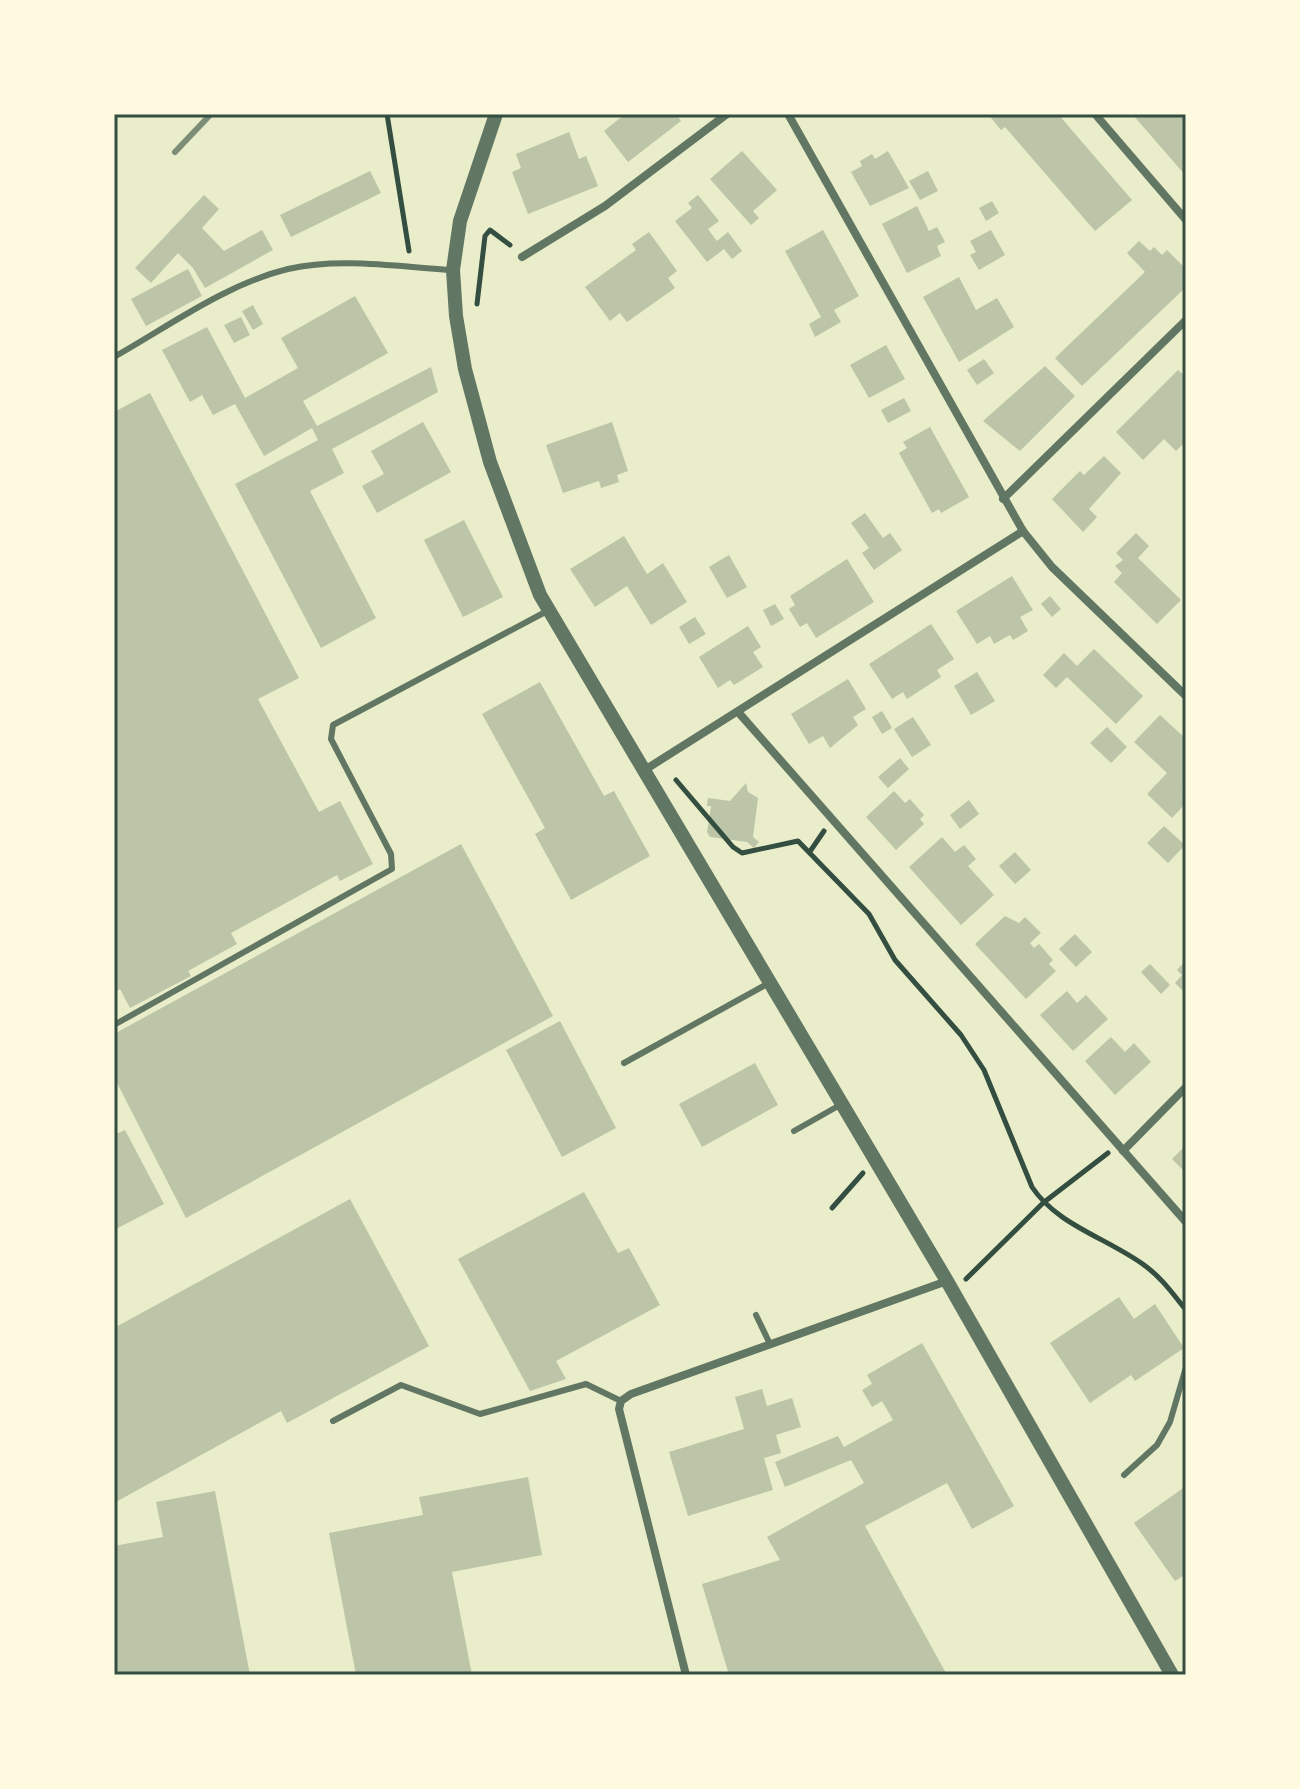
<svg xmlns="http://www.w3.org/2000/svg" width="1300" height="1789" font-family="Figtree,sans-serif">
	<rect width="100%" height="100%" fill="#e9edc9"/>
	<g fill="#bcc5a7">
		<polygon points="625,114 676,114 681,121 628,162 604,131"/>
		<polygon points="988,114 1058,114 1132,200 1095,231 1005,127 1001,130"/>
		<polygon points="1132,114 1186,114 1186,176 1153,138"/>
		<polygon points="569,132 579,159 586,156 598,186 528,214 512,172 521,168 516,154"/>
		<polygon points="742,151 777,190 753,211 759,218 751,225 710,179"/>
		<polygon points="888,151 909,188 870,206 851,172 862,166 860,161 872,154 875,159"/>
		<polygon points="370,171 381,193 291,237 280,215"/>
		<polygon points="928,171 938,191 920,200 909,181"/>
		<polygon points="204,195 219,209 202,228 224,251 262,230 273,250 205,288 193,268 178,253 151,283 135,268"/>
		<polygon points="698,195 719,221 708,229 717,241 728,232 742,251 732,259 724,249 707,262 675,221 692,208 688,203"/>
		<polygon points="992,201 999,213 986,221 979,208"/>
		<polygon points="917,206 929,231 937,227 945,242 937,246 941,256 907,273 882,224"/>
		<polygon points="823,230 859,296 834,310 841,322 815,337 809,324 821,317 785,251"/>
		<polygon points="991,230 1005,255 979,270 970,255 976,252 970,241"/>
		<polygon points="649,232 677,271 668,278 675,288 627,322 620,313 610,321 585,287 636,250 632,244"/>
		<polygon points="1139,241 1150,251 1154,247 1162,255 1167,250 1186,269 1186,287 1082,386 1055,358 1145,272 1127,253"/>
		<polygon points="188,269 202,296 146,326 131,299"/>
		<polygon points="959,277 976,310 997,298 1014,327 959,362 923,297"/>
		<polygon points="355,296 388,353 303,401 317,426 431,367 438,392 332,449 344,473 310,491 376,618 321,648 235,484 318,440 312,428 264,456 235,404 213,415 202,395 190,402 162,350 207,327 245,398 298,368 281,338"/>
		<polygon points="253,305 263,324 253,330 242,311"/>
		<polygon points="241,317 250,335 234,343 224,325"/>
		<polygon points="886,345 905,379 869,398 850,365"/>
		<polygon points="984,359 994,373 977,385 967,370"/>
		<polygon points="1045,366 1075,396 1020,451 983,421"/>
		<polygon points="1178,370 1186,377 1186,441 1176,451 1164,439 1143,460 1116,432"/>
		<polygon points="150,393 299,678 258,699 319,812 340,801 373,864 340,881 337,875 231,933 237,944 188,971 191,976 130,1008 120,989 114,993 114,412"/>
		<polygon points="904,398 911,411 888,423 881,410"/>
		<polygon points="423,422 451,472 377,513 362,486 384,474 371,451"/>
		<polygon points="612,422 628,471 617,475 619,482 601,488 599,481 563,493 546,445"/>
		<polygon points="930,427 969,497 941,513 939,509 932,513 899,453 907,448 903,442"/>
		<polygon points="1104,456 1121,473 1089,509 1097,517 1083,532 1052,499 1080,471 1084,475"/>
		<polygon points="865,513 883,538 890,533 902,550 874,570 862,553 869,548 851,523"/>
		<polygon points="464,520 503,597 463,617 424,540"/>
		<polygon points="1136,533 1149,546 1138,558 1181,600 1157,624 1114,582 1122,573 1115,566 1123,560 1116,553"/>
		<polygon points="624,536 647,574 663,563 687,602 651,625 627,586 595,607 570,569"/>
		<polygon points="729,555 747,587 727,598 709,567"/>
		<polygon points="847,559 874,602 816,638 807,623 800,627 789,609 795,605 790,596"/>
		<polygon points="1012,576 1033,610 1020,617 1028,631 1013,640 1010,635 994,644 990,636 977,644 956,611"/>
		<polygon points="1050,596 1061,609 1052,617 1041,604"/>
		<polygon points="775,604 784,619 771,626 763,610"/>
		<polygon points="695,617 706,634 689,644 679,627"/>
		<polygon points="931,624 954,659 937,670 941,677 907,699 903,692 892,699 869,664"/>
		<polygon points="748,626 761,647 753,652 763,667 734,685 730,680 718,688 699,657"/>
		<polygon points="1094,649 1143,696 1116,724 1067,677 1056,688 1043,675 1064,653 1077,666"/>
		<polygon points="977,672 995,701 971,715 954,686"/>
		<polygon points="848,679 866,709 853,717 858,725 830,748 823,736 809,744 791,714"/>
		<polygon points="540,682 604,796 614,791 650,856 571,900 535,834 545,828 482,714"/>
		<polygon points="882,711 892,728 882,734 872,717"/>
		<polygon points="1160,715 1186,739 1186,783 1182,787 1186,791 1186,803 1172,818 1147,794 1167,773 1134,742"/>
		<polygon points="913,717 931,745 912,757 894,729"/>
		<polygon points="1107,727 1127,747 1111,763 1090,743"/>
		<polygon points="900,758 909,769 888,788 878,777"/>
		<polygon points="746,783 748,792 758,798 753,837 759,842 754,848 747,842 710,837 707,832 711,806 707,806 708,798 730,801"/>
		<polygon points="894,791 905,803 910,799 924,815 920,819 924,824 896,850 866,817"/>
		<polygon points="969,800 979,814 960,829 950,815"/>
		<polygon points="1164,826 1185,845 1168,863 1147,843"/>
		<polygon points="942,837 955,852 964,845 976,859 968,866 994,895 961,925 909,867"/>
		<polygon points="461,844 553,1016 186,1218 114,1077 114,1034"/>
		<polygon points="1015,852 1031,870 1015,884 999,866"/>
		<polygon points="1005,916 1019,923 1025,917 1041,933 1030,943 1034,948 1039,944 1053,960 1049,964 1056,971 1026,999 975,944"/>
		<polygon points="1075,934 1092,952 1076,967 1059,949"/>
		<polygon points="1186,960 1186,994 1175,983 1182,975 1177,970"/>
		<polygon points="1150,964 1170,985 1161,994 1141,972"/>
		<polygon points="1067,991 1077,1003 1086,995 1108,1019 1073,1051 1040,1015"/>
		<polygon points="560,1021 616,1128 562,1157 506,1050"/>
		<polygon points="1111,1037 1125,1052 1134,1043 1151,1062 1115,1095 1085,1061"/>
		<polygon points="755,1063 778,1105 702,1147 679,1104"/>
		<polygon points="125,1130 164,1204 114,1230 114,1135"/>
		<polygon points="1186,1145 1186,1173 1172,1159"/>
		<polygon points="584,1192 618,1253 629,1248 660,1305 556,1361 566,1379 530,1391 458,1259"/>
		<polygon points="350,1199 429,1346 287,1423 281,1411 114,1503 114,1328"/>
		<polygon points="1119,1297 1134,1319 1155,1304 1184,1348 1135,1381 1131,1375 1090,1403 1050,1343"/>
		<polygon points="922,1343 1014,1506 972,1529 947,1483 865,1526 947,1675 729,1675 702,1584 780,1560 767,1537 864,1483 851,1460 785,1487 775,1462 838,1436 844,1447 893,1420 882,1401 872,1407 862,1390 872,1384 867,1375"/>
		<polygon points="762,1389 767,1406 792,1398 801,1427 776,1435 781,1453 764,1458 773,1490 688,1516 669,1452 744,1429 735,1397"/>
		<polygon points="528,1477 542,1555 452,1572 472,1675 356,1675 329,1533 423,1515 419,1497"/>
		<polygon points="1186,1486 1186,1574 1175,1581 1134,1523"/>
		<polygon points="215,1491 250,1675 114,1675 114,1546 163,1537 156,1502"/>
	</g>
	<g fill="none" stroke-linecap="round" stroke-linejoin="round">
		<g stroke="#344e41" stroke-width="5">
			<polyline points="387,114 409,251"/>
			<polyline points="477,304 485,236 490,230 510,245"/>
			<path d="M676,780L733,847L742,853L798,841L869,914L895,960L961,1035L984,1070L1032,1187C1057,1225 1107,1238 1144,1265C1161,1277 1173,1294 1186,1310"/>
			<polyline points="811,850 824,831"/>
			<polyline points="832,1208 863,1173"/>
			<polyline points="966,1279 1043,1203 1108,1153"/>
		</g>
		<g stroke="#617663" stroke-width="6">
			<path d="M114,357C169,326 226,284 288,269C340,257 400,267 453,270"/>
			<polyline points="114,1025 392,869 391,854 331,739 333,725 549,610"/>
			<polyline points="624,1063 769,983"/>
			<polyline points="794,1131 840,1105"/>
			<polyline points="756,1315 770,1344"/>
			<polyline points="333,1421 401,1385 480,1414 586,1384 621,1401"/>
			<polyline points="1124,1475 1157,1445 1170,1422 1186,1367"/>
		</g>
		<g stroke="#617663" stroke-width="8">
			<polyline points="788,114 1023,531 1052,567 1186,696"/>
			<polyline points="1095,114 1186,220"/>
			<polyline points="522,257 605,206 727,114"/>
			<polyline points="1003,499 1186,320"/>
			<polyline points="739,713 1186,1222"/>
			<polyline points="643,771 1023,531"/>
			<polyline points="1123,1151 1186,1087"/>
			<polyline points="686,1675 619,1409 621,1401 631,1394 947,1281"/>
		</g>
		<polyline stroke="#617663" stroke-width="14" points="496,114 460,221 453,270 456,316 465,369 490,462 540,595 947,1281 1172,1675"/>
		<polyline stroke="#7c8e77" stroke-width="6" points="175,152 211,114"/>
	</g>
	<rect width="1300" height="1789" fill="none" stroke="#fefae0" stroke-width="232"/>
	<rect x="116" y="116" width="1068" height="1557" fill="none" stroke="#344e41" stroke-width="3"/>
</svg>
